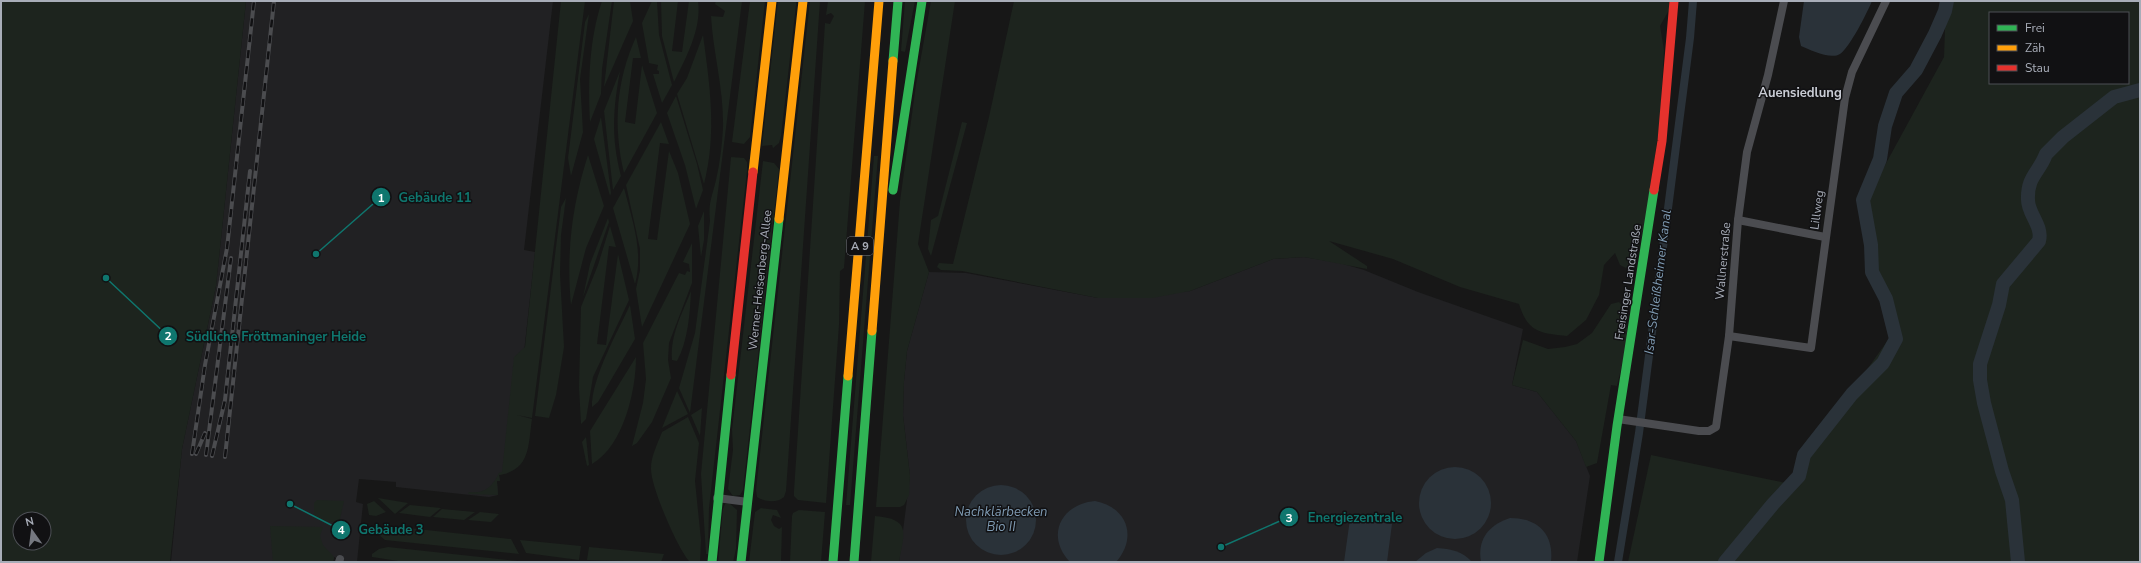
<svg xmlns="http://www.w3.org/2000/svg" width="2141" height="563" font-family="'Nunito Sans',sans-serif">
	<rect width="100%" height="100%" fill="#171717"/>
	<g fill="#212123">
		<polygon points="246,1 553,1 524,250 535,252 517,416 508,473 499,475 500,481 497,481 498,495 489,497 396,487 396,482 359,479 356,502 363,504 357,562 344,562 334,557 333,562 171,562 182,449 216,286"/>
		<polygon points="1304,257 1340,263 1364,270 1418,292 1523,329 1512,385 1537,392 1576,441 1590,476 1577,562 899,562 910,476 903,415 904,381 907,351 929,272 966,273 1098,298 1190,291 1273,259"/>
	</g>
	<g fill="#1d241e" fill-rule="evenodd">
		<path d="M1,1H246L216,286L182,449L170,562H1ZM20,519H44V543H20Z"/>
		<path d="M561,1H585L532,418L517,415L532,419C528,445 531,470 499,475L500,481H497L498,495L468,494L469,492C485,494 492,487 499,473L502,472L514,357L525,347Z"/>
		<path d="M602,1H612L602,69L601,94L590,122C588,82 589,40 602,1Z"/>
		<polygon points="614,1 630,1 633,21 604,87"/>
		<polygon points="652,1 657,1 659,35 672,85 662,103 653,74 659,74 659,71 657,70 658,65 649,63 642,23"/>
		<path d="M661,1H678L672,51L682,52L689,1H698C702,28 686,58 674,82L662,36Z"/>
		<path d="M716,1H742L690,413L679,388L695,333L710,221C708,203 712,197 716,180C720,163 722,145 723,128C724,89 713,53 711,16L723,17L725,11L715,4Z"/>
		<polygon points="750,1 765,1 750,137 744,144 732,142"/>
		<polygon points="778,1 796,1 796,5 781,136 779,143 773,148 772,145 762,146"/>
		<path d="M810,1H820L786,491L784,497C778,503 764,502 757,497L756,490Z"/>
		<polygon points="828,1 865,1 844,268 840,271 839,325 826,503 798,500 794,496 794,491 825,23 830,24 834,16 831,13 826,15"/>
		<polygon points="905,1 915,1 905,52 901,51"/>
		<polygon points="931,1 955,1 918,244 929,272 907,351 904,381 903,415 910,476 909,495 904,505 900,507 876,507 900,201 916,85"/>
		<path d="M1014,1H1669V10L1660,26L1664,50L1660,121L1645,223L1634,264L1626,268L1620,265L1615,253L1604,265L1599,295L1586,320L1567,336C1541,333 1528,333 1519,304L1460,287L1393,259L1329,241L1367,266V269L1304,257L1273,259L1190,291L1152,298H1098L962,271L941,270L937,267L939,263L953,264L989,117Z"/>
		<path d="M1946,1H2140V562H1628L1651,455L1786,483L1893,333L1860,211L1944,57ZM1990,13H2128V83H1990Z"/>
		<polygon points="589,14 580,79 583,132 571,176 568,158 585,22"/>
		<path d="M703,35C710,86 717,134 704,184L677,94L687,78Z"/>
		<path d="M636,37L641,58H633L625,122L635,124L642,65L657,113L624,173C613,126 616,81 636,37Z"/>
		<path d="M620,71C613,109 611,137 621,176L613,190L604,111Z"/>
		<polygon points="676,96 697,164 703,190 696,209 685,165 667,113"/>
		<polygon points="601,117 611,193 610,196 594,139"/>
		<polygon points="661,122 669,144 660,143 648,239 657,240 669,151 678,173 690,224 642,327 636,289 640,270 640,249 626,185"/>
		<polygon points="962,122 967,123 931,256 928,249 931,220 938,216"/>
		<path d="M588,155L604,206L586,248L571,305C566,253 572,205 588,155Z"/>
		<polygon points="874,156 878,156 850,505 846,505"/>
		<polygon points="731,157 744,158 747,162 747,171 709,508 708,554 706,554 701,474"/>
		<polygon points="763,161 774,163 779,169 743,490 740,495 733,496 728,489 733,450 732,430"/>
		<path d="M624,188C632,219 644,252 635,284L613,208Z"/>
		<polygon points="566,198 561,235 560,274 564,347 556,395 549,418 535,416 561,207"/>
		<polygon points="704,211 704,240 701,257 698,226"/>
		<polygon points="608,218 609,222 583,297 590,264"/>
		<polygon points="610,226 616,247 609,246 597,344 606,345 618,254 629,300 593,377 586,419 581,424 579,387 581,307 598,265"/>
		<polygon points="692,243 692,283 669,343 668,360 671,378 652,422 637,443 632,446 643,403 646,379 643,343 679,273 685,275 687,271 690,272 689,264 683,262"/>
		<path d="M691,291C690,313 688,341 677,361L672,360C670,335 682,314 691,291Z"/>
		<path d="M1619,302C1636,320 1622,363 1617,386L1611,385L1597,463L1586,467L1576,441L1537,392L1512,385L1523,340L1548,349L1565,347L1577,344L1592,333L1611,304Z"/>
		<path d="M630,305L635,339L598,402L592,407C591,379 618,331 630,305Z"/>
		<path d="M636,357C636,390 624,445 592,464L590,431Z"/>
		<polygon points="677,391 688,414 662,428"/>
		<polygon points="702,408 700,436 691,415"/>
		<path d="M688,417L699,443L695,481L701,540L700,562H690C678,550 650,485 651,468C651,456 658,443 662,432Z"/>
		<polygon points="586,437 589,465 587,466 582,442"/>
		<polygon points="378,498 408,503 395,514"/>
		<polygon points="317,500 344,501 339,523 319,520 314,516 314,503"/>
		<polygon points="374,501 386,512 376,516 369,515 367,504"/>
		<polygon points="729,503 737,510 736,549 733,562 718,562 723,509 725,504"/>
		<polygon points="410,505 441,508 430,517 399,513"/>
		<polygon points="761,508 777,510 781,518 773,515 771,520 774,526 779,529 782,527 781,562 749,562 755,512"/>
		<polygon points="442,509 475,512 464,520 433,517"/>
		<polygon points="799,510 825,512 821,562 790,562 792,516 793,513"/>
		<polygon points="480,512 499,514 491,522 468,520"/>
		<path d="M875,516C912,519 904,533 899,562H871Z"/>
		<polygon points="270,526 323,527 320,536 323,545 334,557 333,562 273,562"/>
		<polygon points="389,526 511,539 519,554 385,540 379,535 380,532"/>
		<polygon points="520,540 581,546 579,560 526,553"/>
		<polygon points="388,547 527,562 405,562 372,557 372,554 379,549"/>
		<polygon points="589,547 664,554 661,562 587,560"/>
	</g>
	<g fill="#2a3239">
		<path d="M1804,1H1872C1867,13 1850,47 1840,54C1831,60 1810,50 1801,46L1799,37Z"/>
		<circle cx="1455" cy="503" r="36"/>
		<circle cx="1001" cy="520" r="35"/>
		<path d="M1095,501C1127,507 1138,537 1116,562H1070C1045,536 1061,504 1095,501Z"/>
		<path d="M1510,518C1537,518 1554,533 1551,562H1481C1477,539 1489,525 1510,518Z"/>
		<polygon points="1350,519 1392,524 1387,562 1344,562"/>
		<path d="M1437,548C1451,549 1462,551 1472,562H1415L1426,553Z"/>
	</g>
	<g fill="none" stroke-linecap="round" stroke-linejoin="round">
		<polyline stroke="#2a3239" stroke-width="8" points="1618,562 1639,433 1690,38 1693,1"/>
		<g stroke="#2a3239" stroke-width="14">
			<polyline points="1725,562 1773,504 1799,476 1804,455 1852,394 1883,363 1896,339 1886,299 1872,272 1871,245 1863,200 1880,159 1885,126 1896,93 1916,70 1935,34 1945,11 1947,1"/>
			<path d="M2018,562L2012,500L2002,471L1984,403L1980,380V364L1999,305L2003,284L2039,241C2043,226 2028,214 2028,200C2027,176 2039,173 2046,154L2063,137L2114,97L2140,90"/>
		</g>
		<g stroke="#4b4c50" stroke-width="8">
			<polyline points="1738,220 1825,237"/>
			<polyline points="1729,336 1811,348 1845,98 1852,72 1886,1"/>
			<polyline points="1618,419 1699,431 1709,431 1716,427 1729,336 1738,220 1747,152 1768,75 1784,1"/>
			<polyline points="717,498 748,502"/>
			<polyline points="339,562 340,559"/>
		</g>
		<g stroke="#30b455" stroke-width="9">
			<polyline points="893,61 898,1"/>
			<polyline points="893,190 922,1"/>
			<polyline points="712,562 731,375"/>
			<polyline points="741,562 779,219"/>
			<polyline points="833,562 848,376"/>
			<polyline points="854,562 872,331"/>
			<polyline points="1599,562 1617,426 1654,190"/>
		</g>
		<g stroke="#ff9f0a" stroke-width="9">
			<polyline points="753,172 772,1"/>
			<polyline points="779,219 803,1"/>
			<polyline points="872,331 893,61"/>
			<polyline points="848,376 879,1"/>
		</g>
		<g stroke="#e5322d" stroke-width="9">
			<polyline points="1654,190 1662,141 1674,1"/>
			<polyline points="731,375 753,172"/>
		</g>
		<g stroke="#4b4c4f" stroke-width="4">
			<g id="rail">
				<polyline points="192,454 205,365 227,248 254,1"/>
				<polyline points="196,454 205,433"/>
				<polyline points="206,455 231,258"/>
				<polyline points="212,456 225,400 250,171"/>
				<polyline points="225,457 274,1"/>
			</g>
		</g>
		<use href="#rail" stroke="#111113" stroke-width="2.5" stroke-dasharray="8" stroke-linecap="butt"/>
	</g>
	<g text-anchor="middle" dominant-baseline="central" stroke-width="3" stroke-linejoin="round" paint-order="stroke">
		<rect fill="#111113" stroke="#7b7e86" stroke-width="1" x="847" y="237" width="26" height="18" rx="3"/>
		<g font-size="11" font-weight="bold" fill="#a8adb8">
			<text x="860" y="246">A 9</text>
		</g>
		<g font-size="12" fill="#a8adb8" stroke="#111113">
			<text transform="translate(1817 210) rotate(-82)">Lillweg</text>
			<text transform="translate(1723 261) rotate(-85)">Wallnerstraße</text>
			<text transform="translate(760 280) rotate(-84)">Werner-Heisenberg-Allee</text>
			<text transform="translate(1628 282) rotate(-81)">Freisinger Landstraße</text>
		</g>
		<g font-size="13" font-weight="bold" fill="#c9ccd4" stroke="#111113">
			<text x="1800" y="93">Auensiedlung</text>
		</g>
		<g font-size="13" font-style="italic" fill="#7f9bb3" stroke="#111113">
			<text transform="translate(1658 282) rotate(-83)">Isar-Schleißheimer Kanal</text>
			<text x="1001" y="512">Nachklärbecken<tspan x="1001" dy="15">Bio II</tspan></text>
		</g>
	</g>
	<path fill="none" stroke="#0f766e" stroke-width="1.5" d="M316 254L381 197M106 278L168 336M1221 547L1289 517M290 504L341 530"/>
	<g fill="#0f766e" stroke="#111113" stroke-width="1.5">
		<circle cx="316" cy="254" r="4"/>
		<circle cx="106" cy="278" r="4"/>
		<circle cx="1221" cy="547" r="4"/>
		<circle cx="290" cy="504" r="4"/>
		<circle cx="381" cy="197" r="10"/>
		<circle cx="168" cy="336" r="10"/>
		<circle cx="1289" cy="517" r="10"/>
		<circle cx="341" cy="530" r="10"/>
	</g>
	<g font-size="12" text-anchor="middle" font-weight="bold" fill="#fff">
		<text x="381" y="202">1</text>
		<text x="168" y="340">2</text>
		<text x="1289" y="522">3</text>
		<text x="341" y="534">4</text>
	</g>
	<g font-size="13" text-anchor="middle" font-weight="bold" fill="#0f766e" stroke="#111113" stroke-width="3" stroke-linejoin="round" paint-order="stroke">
		<text x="435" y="202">Gebäude 11</text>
		<text x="276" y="341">Südliche Fröttmaninger Heide</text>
		<text x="1355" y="522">Energiezentrale</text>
		<text x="391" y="534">Gebäude 3</text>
	</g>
	<rect width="2141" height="563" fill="none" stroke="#a8adb8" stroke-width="4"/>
	<rect x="1989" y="12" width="140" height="72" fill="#111113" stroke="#4d4f55"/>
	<rect x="1997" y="25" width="20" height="6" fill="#30b455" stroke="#4d4f55"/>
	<text x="2025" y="32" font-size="12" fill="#a8adb8">Frei</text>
	<rect x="1997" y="45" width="20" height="6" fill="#ff9f0a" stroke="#4d4f55"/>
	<text x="2025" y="52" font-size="12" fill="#a8adb8">Zäh</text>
	<rect x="1997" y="65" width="20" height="6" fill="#e5322d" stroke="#4d4f55"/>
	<text x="2025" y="72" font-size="12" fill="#a8adb8">Stau</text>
	<g transform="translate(32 531) rotate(346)"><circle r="19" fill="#111113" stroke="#4d4f55"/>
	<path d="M0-3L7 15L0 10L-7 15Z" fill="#757880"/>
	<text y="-6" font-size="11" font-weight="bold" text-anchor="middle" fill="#a8adb8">N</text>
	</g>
</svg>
